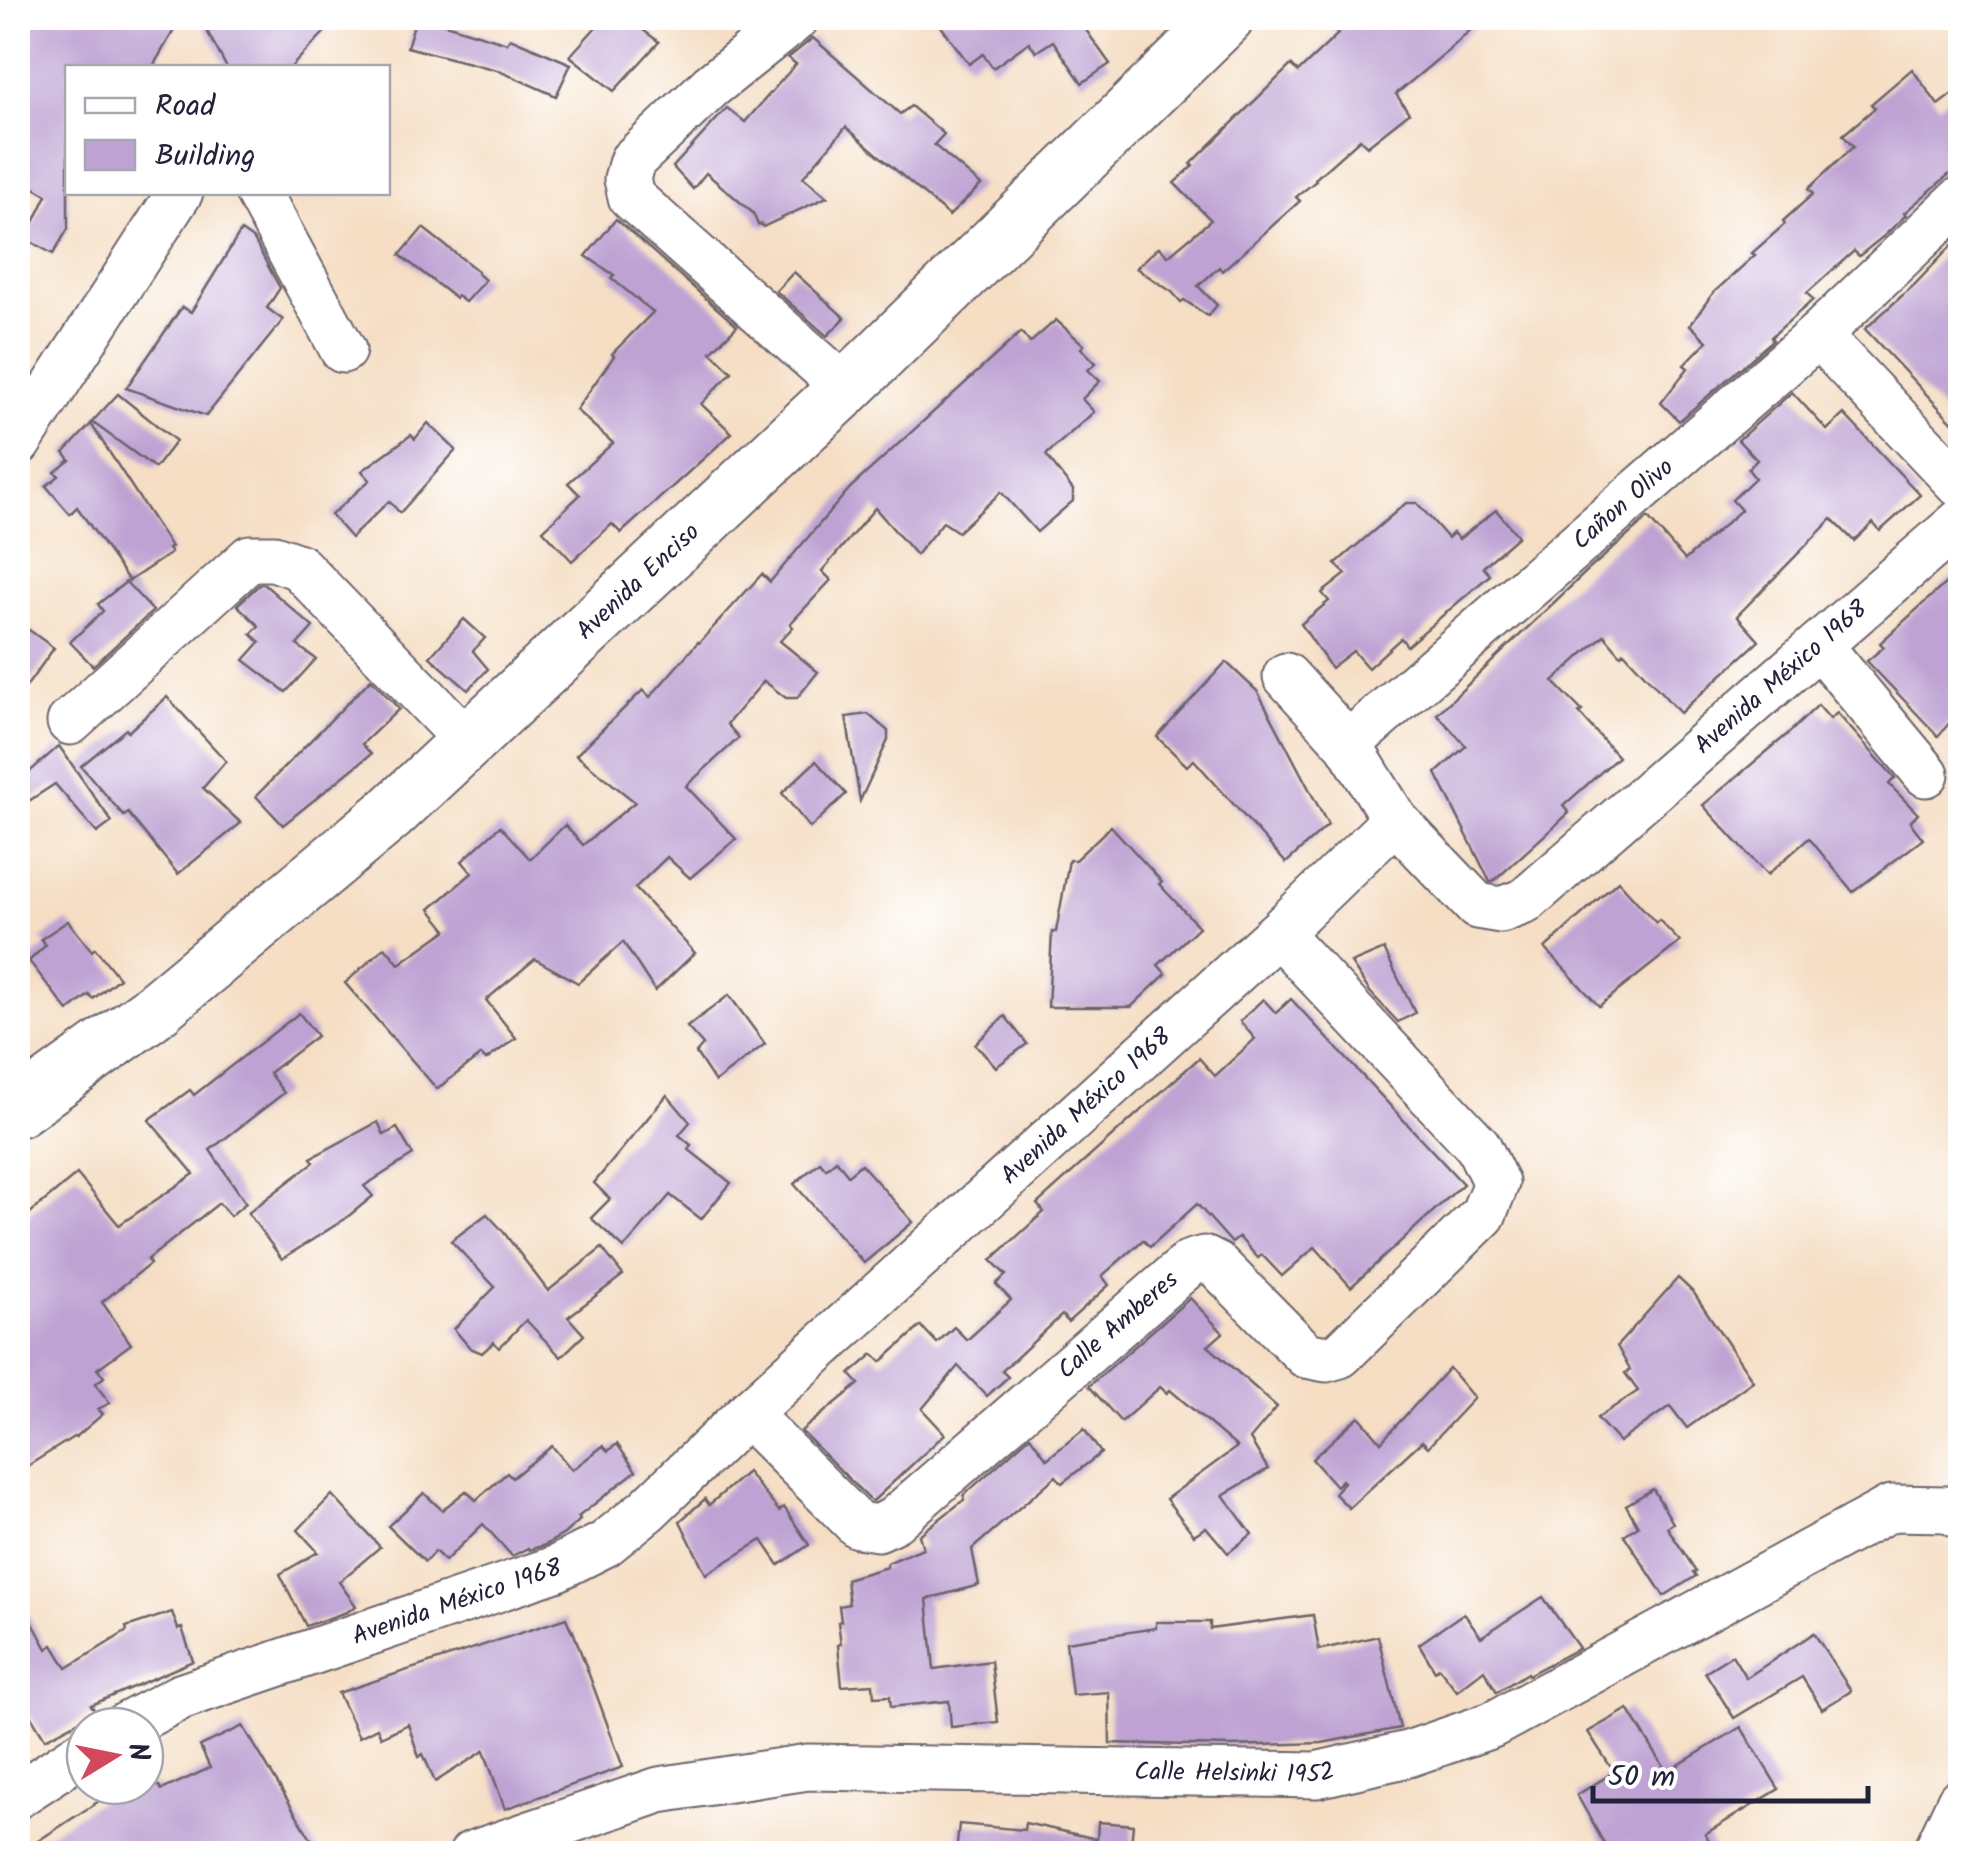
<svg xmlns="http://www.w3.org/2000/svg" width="1978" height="1871" font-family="Kalam,sans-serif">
	<rect width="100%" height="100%" fill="#fff"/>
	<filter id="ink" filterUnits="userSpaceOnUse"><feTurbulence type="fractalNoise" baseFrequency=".01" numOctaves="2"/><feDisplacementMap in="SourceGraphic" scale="20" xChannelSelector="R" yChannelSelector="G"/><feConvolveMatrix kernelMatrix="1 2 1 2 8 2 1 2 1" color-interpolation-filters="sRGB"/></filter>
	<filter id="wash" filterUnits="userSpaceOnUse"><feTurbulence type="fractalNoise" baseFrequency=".0048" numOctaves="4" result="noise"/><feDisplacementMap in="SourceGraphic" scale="40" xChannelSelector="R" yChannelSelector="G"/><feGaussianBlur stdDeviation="2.25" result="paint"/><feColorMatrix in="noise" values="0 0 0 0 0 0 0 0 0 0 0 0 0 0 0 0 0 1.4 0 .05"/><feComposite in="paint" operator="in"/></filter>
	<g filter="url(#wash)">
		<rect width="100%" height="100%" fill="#f5dec4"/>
		<g id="blocks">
			<g fill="#bea2d3">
				<polygon points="18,18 181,18 152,68 68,68 68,229 53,254 26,239 47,195 18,179"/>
				<polygon points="200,18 338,18 290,68 227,68"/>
				<polygon points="416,18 429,21 429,19 507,43 510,38 571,64 556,96 497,70 407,47"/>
				<polygon points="604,18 627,18 659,42 614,91 570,56"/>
				<polygon points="935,18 1089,18 1081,23 1110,64 1082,83 1053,41 1036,52 1029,42 993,68 983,54 969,64"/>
				<polygon points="1322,18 1483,18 1450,49 1396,94 1409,113 1367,146 1360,139 1315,179 1316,181 1296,197 1300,201 1222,271 1219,267 1198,286 1217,305 1208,316 1184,300 1181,302 1172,292 1136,268 1159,247 1168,256 1211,220 1174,183 1193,166 1191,164 1209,146 1291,65 1298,72 1338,34"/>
				<polygon points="813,38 900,114 911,106 944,134 934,145 981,185 949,216 846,127 803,177 827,197 763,227 761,224 758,225 753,213 706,173 693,189 673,167 727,108 745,122 796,64 788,58"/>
				<polygon points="1912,69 1938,105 1960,88 1960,165 1904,213 1906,215 1885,235 1859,256 1854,251 1807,293 1813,300 1771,337 1773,340 1679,421 1661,403 1688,368 1684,365 1707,341 1690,325 1713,293 1755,255 1752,253 1785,224 1783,221 1813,194 1808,189 1853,147 1843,135 1875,108 1871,104"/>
				<polygon points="616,219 737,326 711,352 732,372 701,404 732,433 621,533 612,524 572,561 543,530 580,495 568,483 613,443 576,410 614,356 612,354 653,312 611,278 614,275 586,256"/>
				<polygon points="423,228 478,271 477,273 485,280 465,302 457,296 455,298 400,255"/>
				<polygon points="241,231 254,240 280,288 267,308 283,320 206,416 126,388 182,307 191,312"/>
				<polygon points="1960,237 1960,430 1865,329 1915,284"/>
				<polygon points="794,272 845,318 827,336 776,291"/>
				<polygon points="1056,320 1084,345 1081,348 1096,363 1088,370 1100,381 1082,399 1094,412 1046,455 1073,490 1073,501 1037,532 1001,492 958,532 943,522 916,555 875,508 822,571 831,580 790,624 793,627 780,641 818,672 797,698 786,698 764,681 727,724 739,738 686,786 736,839 690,878 667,857 635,888 695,953 655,991 623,942 578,983 535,959 486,1000 516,1038 486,1060 481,1055 437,1089 345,983 385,947 399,964 447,930 430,909 472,873 462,861 500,826 530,859 565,825 583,845 635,802 576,755 643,690 650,697 698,642 699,643 762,574 770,582 850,488 1021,332 1030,343"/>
				<polygon points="1792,392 1827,430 1844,414 1920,495 1880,531 1873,523 1854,541 1832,519 1737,616 1759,641 1680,713 1624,652 1621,655 1604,635 1553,681 1582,711 1579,713 1618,757 1563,806 1569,813 1493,882 1490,882 1436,773 1466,746 1437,714 1586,572 1648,518 1685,560 1741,510 1732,500 1755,478 1748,469 1757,460 1738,440"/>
				<polygon points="118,394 176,441 155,468 92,422"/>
				<polygon points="428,423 456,450 400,513 389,501 351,538 331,515 370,480 362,471 411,435 415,439"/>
				<polygon points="91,424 171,547 168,549 171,553 129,581 77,507 70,514 46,486 59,476 55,472 70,460 64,453"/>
				<polygon points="1406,503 1417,503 1448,538 1453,533 1459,539 1496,510 1518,536 1483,567 1490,575 1407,646 1401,638 1368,668 1353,651 1331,668 1301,624 1329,601 1322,593 1346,574 1335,564"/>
				<polygon points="1960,570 1960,711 1938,736 1867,661 1884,647 1880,643"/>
				<polygon points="126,582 153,611 93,666 70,642 103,611 98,604"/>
				<polygon points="260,584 264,584 313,627 297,645 316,659 286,692 244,660 260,642 251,634 259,626 237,605"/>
				<polygon points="464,619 485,638 473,651 488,669 468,690 430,657"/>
				<polygon points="18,622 54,648 18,698"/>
				<polygon points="1226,662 1258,692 1328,825 1286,863 1194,760 1187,766 1157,737"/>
				<polygon points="371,679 399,709 362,744 371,754 283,825 256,796"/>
				<polygon points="167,697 226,761 203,788 241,823 178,874 128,813 124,816 81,766 126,729 128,732"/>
				<polygon points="1818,705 1830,719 1837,713 1895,778 1889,784 1918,814 1910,822 1923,839 1853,892 1809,838 1767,875 1703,805 1789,733"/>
				<polygon points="868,714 888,731 888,740 860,801 846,717"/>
				<polygon points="59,746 112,822 97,833 55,784 18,808 18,782"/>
				<polygon points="816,761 846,794 810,828 782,793"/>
				<polygon points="1111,826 1162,882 1159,884 1199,927 1158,965 1166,974 1131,1007 1048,1007 1052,932 1056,932 1069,860 1075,860"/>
				<polygon points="1618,881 1656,923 1659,920 1680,942 1599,1006 1545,948"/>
				<polygon points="68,921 92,951 95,948 119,978 93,999 89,995 68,1011 29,961 46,945 41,939"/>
				<polygon points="1384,949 1415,1013 1398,1022 1370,992 1351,963"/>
				<polygon points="729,995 765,1044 715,1082 696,1053 703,1045 687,1027"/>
				<polygon points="1263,999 1276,1013 1291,999 1463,1184 1351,1287 1315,1247 1282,1276 1262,1255 1258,1258 1239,1237 1232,1243 1197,1204 1150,1247 1143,1240 1102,1276 1109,1285 1068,1322 1062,1315 1002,1371 1008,1377 987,1396 958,1366 922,1409 945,1434 873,1501 870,1500 801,1431 859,1384 850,1374 873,1354 881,1362 921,1326 937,1343 954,1327 967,1340 1011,1300 996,1284 1006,1275 991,1260 1044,1212 1037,1204 1199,1058 1215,1076 1255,1039 1240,1021"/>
				<polygon points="299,1013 317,1036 269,1073 284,1093 210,1150 246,1203 230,1216 219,1203 147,1260 150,1264 102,1302 131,1344 97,1369 104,1377 95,1384 110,1403 98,1409 103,1414 76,1437 75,1436 18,1472 18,1223 77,1174 119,1225 194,1174 149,1120 190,1090 194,1095"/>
				<polygon points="1005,1016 1027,1044 996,1067 975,1044"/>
				<polygon points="667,1095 690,1122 679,1135 691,1145 688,1149 731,1183 701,1219 670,1195 624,1248 591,1218 610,1199 594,1183"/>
				<polygon points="378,1122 384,1135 397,1128 413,1155 364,1186 373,1196 345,1219 282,1259 248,1213 314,1162 311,1158"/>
				<polygon points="836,1160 848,1175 861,1164 913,1222 864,1263 794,1184 820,1162 826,1169"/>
				<polygon points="487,1214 502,1230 548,1291 602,1248 623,1275 568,1317 584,1335 561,1357 526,1320 499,1348 494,1342 482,1353 470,1348 454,1329 495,1287 451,1241"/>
				<polygon points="1678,1278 1694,1293 1753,1381 1687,1428 1670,1406 1619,1442 1597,1418 1638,1391 1625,1373 1630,1370 1617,1346"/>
				<polygon points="1190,1298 1223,1333 1208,1346 1277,1407 1250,1439 1268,1469 1223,1495 1252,1534 1228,1553 1206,1527 1194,1535 1166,1499 1237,1447 1170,1390 1167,1393 1160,1387 1121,1422 1089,1386"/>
				<polygon points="1449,1368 1474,1398 1428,1447 1422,1441 1349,1508 1334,1493 1344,1482 1342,1480 1336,1486 1312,1459 1359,1416 1381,1442"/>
				<polygon points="1084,1429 1101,1453 1062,1483 1056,1476 972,1549 979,1585 927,1599 934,1669 991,1661 998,1722 951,1727 949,1701 891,1707 890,1696 874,1697 873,1684 842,1686 838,1645 841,1644 838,1622 841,1621 839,1606 849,1604 846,1579 887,1567 887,1563 923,1548 919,1535 964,1500 964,1495 1030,1436 1047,1459"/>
				<polygon points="617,1444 636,1471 578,1517 580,1520 564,1534 545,1545 529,1550 528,1548 512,1556 483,1524 445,1561 435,1551 425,1562 388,1526 424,1493 442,1510 466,1491 476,1500 507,1473 512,1478 552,1446 572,1470 603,1446 608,1451"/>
				<polygon points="747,1472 779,1511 784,1507 809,1545 779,1565 762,1540 706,1574 680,1521 705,1499 709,1505"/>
				<polygon points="1653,1489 1673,1523 1667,1527 1696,1571 1693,1572 1696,1576 1664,1596 1624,1535 1638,1526 1626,1505"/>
				<polygon points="332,1495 380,1547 339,1582 356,1606 347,1612 306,1626 280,1574 318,1552 298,1530"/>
				<polygon points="18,1596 47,1649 53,1645 67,1668 127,1631 126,1627 172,1612 178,1629 182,1628 193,1661 91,1705 96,1712 45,1739 31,1716 18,1725"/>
				<polygon points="1543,1597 1579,1648 1528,1675 1527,1673 1497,1692 1484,1670 1457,1691 1439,1668 1435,1671 1419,1644 1464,1613 1481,1637"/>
				<polygon points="1313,1615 1319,1650 1378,1636 1400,1728 1322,1743 1230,1746 1110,1743 1109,1692 1072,1695 1066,1642 1156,1628 1156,1622 1210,1622 1210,1629"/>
				<polygon points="566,1618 572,1632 573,1631 623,1767 505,1809 484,1751 435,1782 423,1754 419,1757 408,1724 381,1737 377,1728 359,1737 338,1693"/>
				<polygon points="1814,1633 1851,1691 1822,1709 1802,1677 1734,1718 1705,1672 1732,1655 1746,1678"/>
				<polygon points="1628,1709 1667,1772 1741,1727 1779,1789 1705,1834 1717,1854 1610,1854 1577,1795 1614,1772 1588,1732"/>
				<polygon points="243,1726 320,1854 18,1854 122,1786 159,1786 162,1790 210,1768 200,1746"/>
				<polygon points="1098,1822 1133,1825 1130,1854 956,1854 959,1824 1024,1830 1025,1823 1097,1839"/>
			</g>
		</g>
	</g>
	<g filter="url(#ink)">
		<use href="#blocks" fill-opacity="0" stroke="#6c646b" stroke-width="2.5"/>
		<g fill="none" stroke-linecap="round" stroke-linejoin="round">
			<g stroke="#6c646b" stroke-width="49">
				<g id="minor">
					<polyline points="796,18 711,86 632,161 627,179 631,197 846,388"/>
					<polyline points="258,192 343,350"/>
					<polyline points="1818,335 1960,485"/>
					<polyline points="18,443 180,192"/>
					<polyline points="1819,645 1926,774"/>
					<path id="s1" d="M1286,676L1348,744L1395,820L1477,906L1501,910L1525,901L1960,522"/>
					<polyline points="70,722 250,558 274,558 299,567 468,742"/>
					<path id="s2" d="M1348,744L1818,335L1960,200"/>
					<path id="s3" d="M747,1414L858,1525L878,1528L894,1520L1190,1263L1204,1259L1218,1266L1306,1355L1326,1359L1340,1355L1483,1215L1496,1183L1478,1146L1278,933"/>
					<path id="s4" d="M125,1726L180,1697L555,1569L605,1544L647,1510L747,1414L1278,933L1395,820"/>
					<polyline points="18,1795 85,1751"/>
					<path id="s5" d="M472,1854L659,1790L808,1767L1316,1775L1408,1754L1492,1725L1891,1508L1947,1509L1960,1516"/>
					<polyline points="1935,1854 1960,1801"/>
				</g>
			</g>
			<g stroke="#6c646b" stroke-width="59">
				<g id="major">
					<path id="s6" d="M18,1109L151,1013L391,813L846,388L1226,18"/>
				</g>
			</g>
			<use href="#minor" stroke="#fff" stroke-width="45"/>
			<use href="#major" stroke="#fff" stroke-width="55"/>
		</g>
	</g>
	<g text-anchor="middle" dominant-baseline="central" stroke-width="10" stroke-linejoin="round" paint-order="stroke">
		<g font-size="25" fill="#22223b" stroke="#fff">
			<text stroke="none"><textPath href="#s2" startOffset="365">Cañon Olivo</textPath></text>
			<text stroke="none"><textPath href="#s6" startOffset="815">Avenida Enciso</textPath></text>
			<text stroke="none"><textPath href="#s1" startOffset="690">Avenida México 1968</textPath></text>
			<text stroke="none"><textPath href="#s4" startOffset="1165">Avenida México 1968</textPath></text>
			<text stroke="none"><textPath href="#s3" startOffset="492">Calle Amberes</textPath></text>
			<text stroke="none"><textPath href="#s4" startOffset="355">Avenida México 1968</textPath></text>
			<text stroke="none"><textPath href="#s5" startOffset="775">Calle Helsinki 1952</textPath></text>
		</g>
	</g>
	<rect width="1978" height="1871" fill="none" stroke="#fff" stroke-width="60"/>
	<rect x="65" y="65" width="325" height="130" fill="#ffffff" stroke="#a7a7b1" stroke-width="2.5"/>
	<rect x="85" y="98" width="50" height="15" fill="#ffffff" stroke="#a7a7b1" stroke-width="2.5"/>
	<text x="155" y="115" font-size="30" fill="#22223b">Road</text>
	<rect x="85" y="140" width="50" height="30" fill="#bea2d3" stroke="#a7a7b1" stroke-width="2.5"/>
	<text x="155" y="165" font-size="30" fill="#22223b">Building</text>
	<g transform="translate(115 1756) rotate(80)"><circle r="48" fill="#ffffff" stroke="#a7a7b1" stroke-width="2.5"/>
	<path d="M0-8L18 38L0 25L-18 38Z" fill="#d1495b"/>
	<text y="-15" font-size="28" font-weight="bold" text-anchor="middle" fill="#22223b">N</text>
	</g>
	<path d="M1593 1786v15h275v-15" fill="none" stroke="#22223b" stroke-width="5"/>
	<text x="1608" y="1786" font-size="30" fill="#22223b" stroke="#ffffff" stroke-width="8" paint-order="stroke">50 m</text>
</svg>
